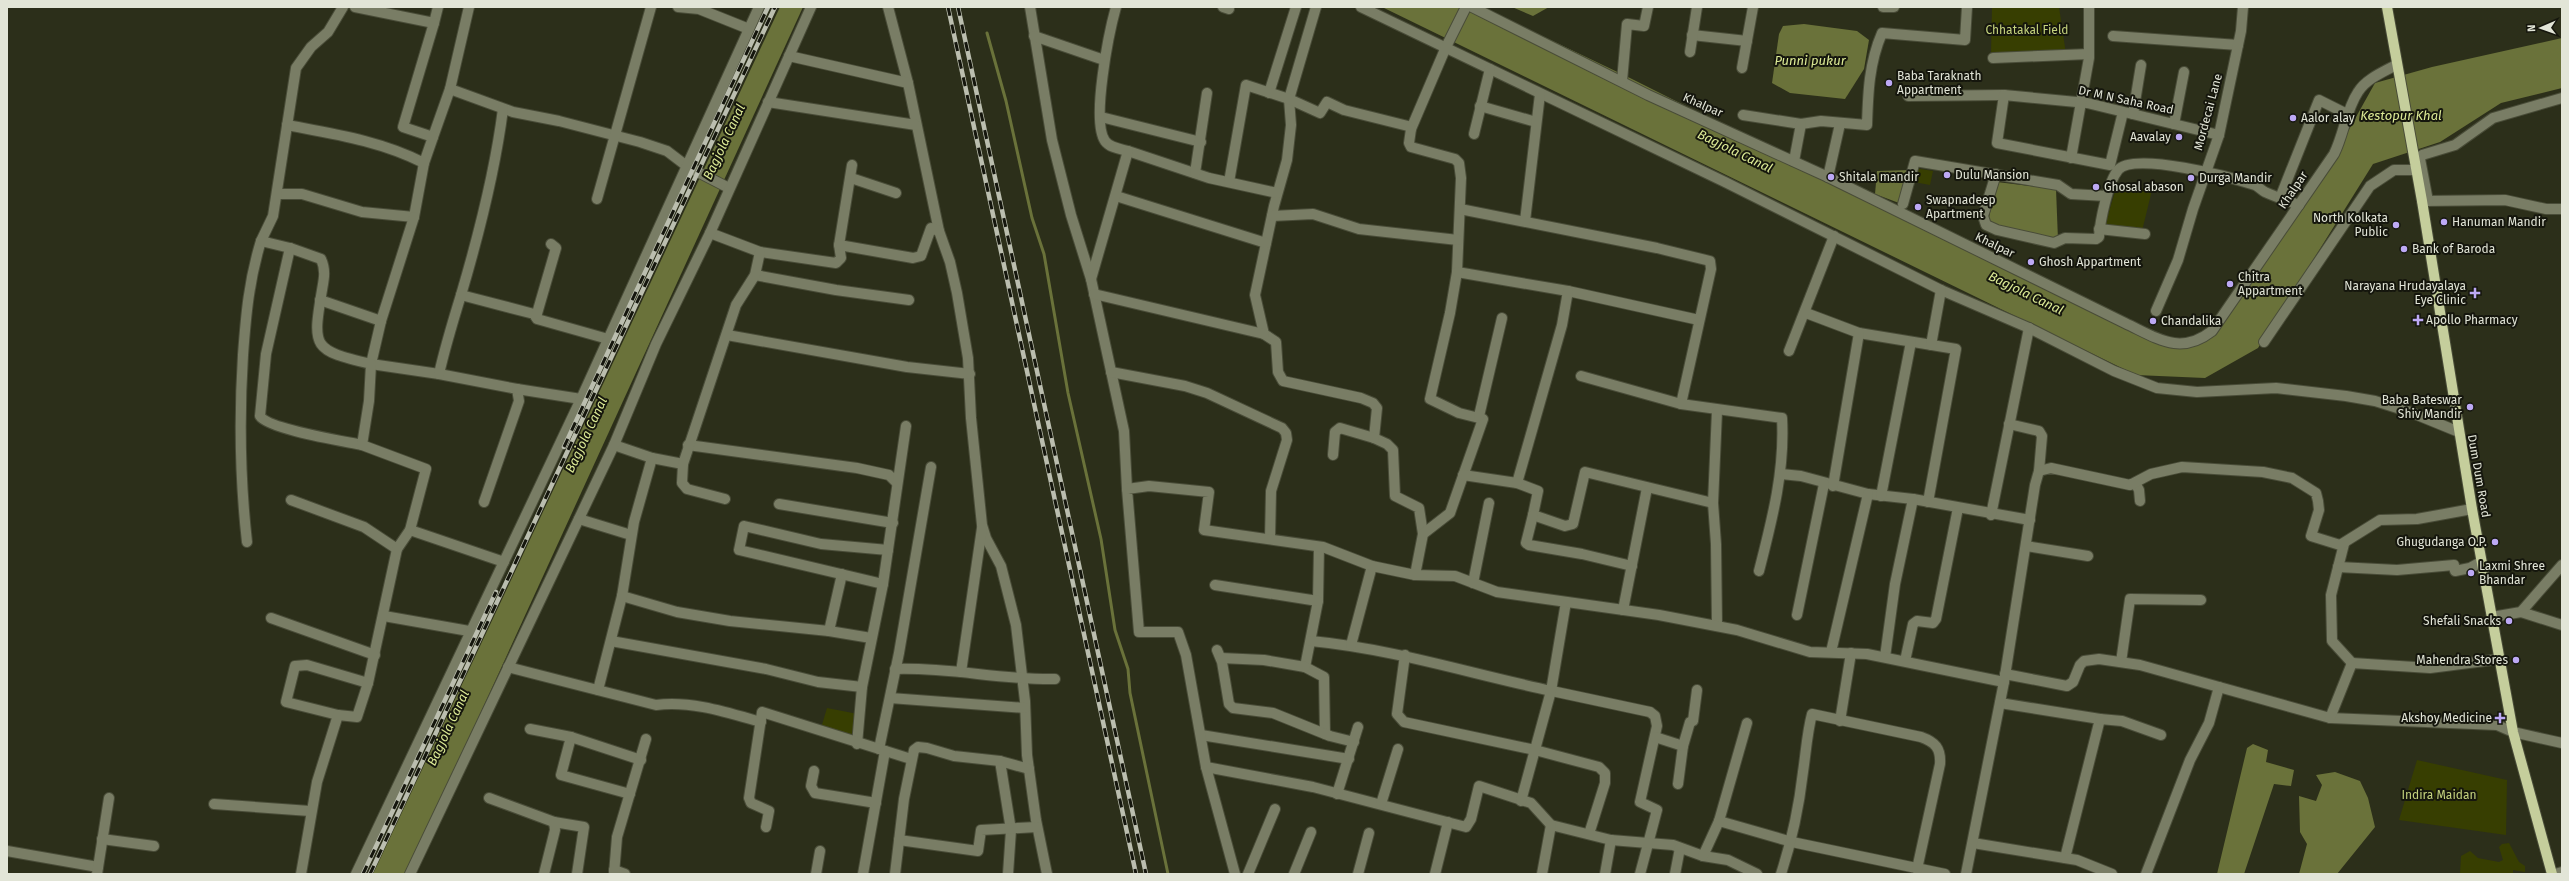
<svg xmlns="http://www.w3.org/2000/svg" width="2569" height="881" font-family="'Fira Sans',sans-serif">
	<rect width="100%" height="100%" fill="#2c2f1a"/>
	<g fill="#373e01">
		<polygon points="1992,7 2059,7 2066,54 1991,54"/>
		<polygon points="1915,168 1933,171 1930,185 1914,182"/>
		<polygon points="2117,185 2152,190 2142,231 2105,225"/>
		<polygon points="827,708 863,715 855,741 821,728"/>
		<polygon points="2417,760 2507,780 2506,835 2399,820"/>
		<polygon points="2509,843 2519,862 2525,866 2525,872 2513,870 2513,874 2460,874 2461,856 2470,851 2478,858 2499,862 2503,860 2499,847 2502,844"/>
	</g>
	<g fill="#6a723a">
		<polygon points="780,7 803,7 407,874 373,874"/>
		<polygon points="1382,7 1482,7 1630,78 2165,346 2198,345 2217,331 2337,151 2375,83 2432,67 2562,38 2562,88 2501,103 2440,142 2373,164 2258,348 2205,378 2136,375"/>
		<polygon points="1512,7 1549,7 1533,16"/>
		<polygon points="1804,24 1857,31 1869,40 1864,69 1845,99 1790,93 1772,83 1779,34 1783,26"/>
		<polygon points="1910,170 1899,203 1875,194 1877,171"/>
		<polygon points="1997,182 2056,189 2058,240 1987,226"/>
		<polygon points="2253,744 2268,750 2266,762 2294,770 2291,786 2274,784 2244,874 2217,874 2247,748"/>
		<polygon points="2335,772 2360,781 2368,798 2375,827 2337,874 2299,874 2307,844 2300,832 2299,796 2316,801 2322,785 2316,775"/>
	</g>
	<g fill="none" stroke-linecap="round" stroke-linejoin="round">
		<polyline stroke="#6a723a" stroke-width="3" points="987,33 1006,101 1032,218 1044,254 1068,393 1101,539 1115,630 1128,669 1130,693 1168,874"/>
		<g stroke="#494c38" stroke-width="12">
			<g id="minor">
				<polyline points="355,7 434,23 438,7"/>
				<polyline points="469,7 450,89 513,112 559,121 640,142 667,151 688,167 729,188"/>
				<polyline points="678,7 699,9 749,29"/>
				<polyline points="888,7 908,83 939,231 950,262 957,293 968,358 971,418 982,525 986,538 1001,566 1016,625 1025,701 1027,755 1036,820 1047,874"/>
				<polyline points="1030,7 1052,140 1071,215 1091,279 1124,431 1127,489"/>
				<polyline points="1223,7 1229,9"/>
				<polyline points="1316,7 1289,99 1291,125 1287,160 1274,206 1255,295 1264,334 1276,342 1278,372 1283,381 1361,398 1373,403 1377,408 1374,438 1387,444 1393,450 1395,496 1419,508 1423,534"/>
				<polyline points="1361,7 1725,182 1941,290 2029,328 2114,371 2157,388 2197,392 2276,388 2346,396 2375,401 2410,412 2459,432"/>
				<path d="M1472,7L1648,95L1828,177L2125,323C2157,338 2180,356 2212,331L2334,154C2344,134 2346,110 2358,92C2366,79 2383,72 2396,65"/>
				<polyline points="1883,7 1894,7"/>
				<polyline points="1692,35 1747,41"/>
				<polyline points="1034,36 1104,60"/>
				<polyline points="2113,36 2238,45"/>
				<polyline points="1690,52 1697,7"/>
				<polyline points="789,56 908,83"/>
				<polyline points="1993,58 2089,54"/>
				<polyline points="1742,68 1753,7"/>
				<polyline points="1622,81 1627,24 1644,26 1648,7"/>
				<polyline points="1269,93 1296,7"/>
				<polyline points="1908,96 2004,95"/>
				<polyline points="768,102 916,125"/>
				<polyline points="1480,106 1536,122"/>
				<polyline points="2123,112 2110,165 1997,143 2004,95 2087,103 2219,135"/>
				<polyline points="2133,114 2141,65"/>
				<path d="M1743,115L1801,124L1821,121L1867,125C1868,93 1869,63 1882,33L1965,40L1967,7"/>
				<polyline points="1101,117 1201,142"/>
				<polyline points="2174,124 2184,72"/>
				<path d="M287,125C334,134 381,141 424,163"/>
				<polyline points="1411,129 1446,47 1466,7"/>
				<polyline points="1474,134 1490,69"/>
				<polyline points="433,137 450,89"/>
				<polyline points="1128,151 1209,178 1277,193"/>
				<polyline points="2071,158 2089,58 2089,7"/>
				<polyline points="1794,161 1801,124"/>
				<polyline points="1195,173 1207,93"/>
				<path d="M1996,174L1983,216L1986,225L1997,230L2054,243L2065,238L2096,239L2099,237C2100,221 2108,182 2118,170C2133,151 2233,178 2255,185C2259,187 2261,190 2265,192C2276,197 2288,201 2299,205"/>
				<polyline points="1828,177 1840,124"/>
				<polyline points="851,178 896,193"/>
				<polyline points="1229,182 1246,85 1289,99 1320,113 1327,102 1344,110 1408,126 1411,129 1409,143 1411,147 1455,159 1459,163 1461,178 1457,272 1450,313 1430,399 1459,413 1483,419 1450,513 1423,534 1415,575"/>
				<polyline points="277,194 302,194 362,212 414,217 424,163 433,137 403,127 434,23"/>
				<polyline points="1116,196 1266,243"/>
				<polyline points="2280,198 2319,100 2349,115"/>
				<polyline points="597,199 651,7"/>
				<polyline points="2422,201 2505,200 2546,209 2562,209"/>
				<polyline points="2428,201 2420,159 2422,155 2455,145 2493,118 2562,98"/>
				<polyline points="1903,204 1915,161 2058,185 2071,194 2106,196"/>
				<polyline points="1460,209 1657,248 1710,261 1711,269 1681,404"/>
				<polyline points="1272,216 1313,214 1359,229 1458,240"/>
				<polyline points="414,217 381,321 371,364 439,374 517,389 519,401 484,502"/>
				<polyline points="1525,221 1540,94"/>
				<polyline points="2099,229 2145,234"/>
				<polyline points="710,233 760,252 836,263 841,258 839,245 852,165"/>
				<polyline points="839,245 913,258 921,256 931,228 939,231"/>
				<path d="M290,248L266,354L260,416C268,429 343,441 362,445"/>
				<polyline points="1457,272 1568,291 1699,320"/>
				<polyline points="755,275 836,290 909,300"/>
				<path d="M1091,279L1128,151C1121,149 1110,148 1105,141C1091,121 1109,32 1116,7"/>
				<polyline points="1094,294 1264,334"/>
				<polyline points="461,295 534,314 537,319 608,339"/>
				<polyline points="320,300 381,321"/>
				<polyline points="2156,311 2178,260 2193,209 2219,135 2241,31 2243,7"/>
				<polyline points="1806,313 1859,333 1956,349 1928,502"/>
				<polyline points="536,317 556,248 551,244"/>
				<polyline points="727,335 907,367 970,374"/>
				<polyline points="2264,342 2370,186 2394,170 2416,170"/>
				<polyline points="1931,345 1941,290"/>
				<polyline points="1789,351 1834,236"/>
				<polyline points="1111,372 1185,386 1207,393 1282,428 1286,433 1287,440 1271,491 1270,539"/>
				<path d="M439,374C445,347 453,321 461,295C479,234 495,172 503,109"/>
				<path d="M1581,376L1681,404L1782,418C1785,471 1772,520 1759,571"/>
				<polyline points="517,389 581,399 759,7"/>
				<polyline points="1479,416 1502,318"/>
				<polyline points="2009,424 2039,431 2042,436 2039,471"/>
				<polyline points="614,445 652,458 683,464"/>
				<polyline points="688,445 857,468 889,475 897,483"/>
				<polyline points="1333,455 1335,432 1340,428 1374,438"/>
				<polyline points="1781,474 1801,476 1868,494 1913,499 2030,520"/>
				<polyline points="1463,475 1517,483 1538,491 1533,515 1565,526 1573,524 1585,472 1713,503"/>
				<polyline points="1517,483 1562,325 1568,291"/>
				<polyline points="2135,483 2139,490 2140,501"/>
				<polyline points="1833,486 1859,333"/>
				<polyline points="1881,496 1911,342"/>
				<polyline points="725,499 687,489 682,483 683,464 736,305 755,275 760,252"/>
				<polyline points="291,500 364,527 397,549"/>
				<polyline points="779,504 893,523"/>
				<polyline points="1533,515 1526,543 1529,545 1582,554 1632,566"/>
				<polyline points="1991,515 2029,328"/>
				<polyline points="579,519 631,535"/>
				<polyline points="410,530 504,562"/>
				<path d="M247,542C240,479 239,418 243,355C246,314 249,280 261,241"/>
				<polyline points="2344,544 2331,595 2332,641 2352,663"/>
				<polyline points="2026,546 2088,556"/>
				<polyline points="1319,547 1318,601 1305,667 1324,677 1325,734"/>
				<polyline points="2338,567 2397,570 2454,565 2455,571 2470,568 2481,562"/>
				<polyline points="842,574 829,631 871,638"/>
				<polyline points="1473,583 1489,503"/>
				<polyline points="883,584 739,550 744,526 821,544 888,550"/>
				<polyline points="1215,585 1318,601"/>
				<polyline points="622,596 677,612 730,621 829,631"/>
				<polyline points="1623,610 1647,488"/>
				<polyline points="2521,612 2562,625"/>
				<polyline points="1797,615 1824,484"/>
				<polyline points="384,616 469,631"/>
				<polyline points="2492,617 2521,612 2562,565"/>
				<polyline points="271,618 375,655"/>
				<polyline points="1717,626 1716,544 1713,503 1717,411"/>
				<polyline points="611,641 766,669 818,682 862,687"/>
				<path d="M1311,641C1394,649 1471,674 1552,691C1584,698 1617,705 1650,712L1655,716L1657,726L1640,802L1657,810L1640,874"/>
				<polyline points="1351,645 1372,566"/>
				<polyline points="1217,650 1222,662 1229,704 1233,708 1273,713 1330,736 1354,742"/>
				<polyline points="1831,652 1868,494"/>
				<polyline points="1405,655 1397,714 1404,722 1535,750 1599,767 1605,773 1605,783 1589,834"/>
				<polyline points="1885,657 1895,584 1913,499"/>
				<polyline points="1221,658 1264,660 1305,667"/>
				<polyline points="1905,661 1913,624 1917,621 1933,623 1936,619 1958,508"/>
				<polyline points="2121,662 2130,599 2201,600"/>
				<path d="M508,667L656,705C690,700 729,713 761,722"/>
				<path d="M895,669C949,667 1001,680 1055,679"/>
				<polyline points="961,672 982,528"/>
				<polyline points="2005,674 2067,686 2073,682 2080,665 2084,661 2099,659 2140,665 2330,718 2497,725 2513,732 2562,743"/>
				<polyline points="598,690 622,596 634,522 652,458"/>
				<polyline points="890,698 1025,708"/>
				<polyline points="2000,703 2100,719 2065,858"/>
				<polyline points="338,715 286,702 295,666 307,665 368,683"/>
				<polyline points="2330,718 2352,663 2430,668 2500,659"/>
				<polyline points="2100,719 2122,721 2161,735"/>
				<polyline points="1840,721 1851,653"/>
				<polyline points="530,729 571,737 561,775 630,794"/>
				<polyline points="1201,735 1349,759"/>
				<polyline points="571,737 641,760"/>
				<polyline points="1655,737 1683,746 1678,784"/>
				<polyline points="857,744 862,687 883,584 906,426"/>
				<polyline points="1683,746 1690,722 1693,721 1697,690"/>
				<polyline points="879,749 899,653 931,467"/>
				<polyline points="1000,761 1011,830 1008,874"/>
				<polyline points="1206,767 1313,787 1466,827 1471,819 1479,786 1531,803 1551,825 1611,840 1673,845 1703,856 1728,860 1757,874"/>
				<polyline points="814,771 811,786 815,793 876,803"/>
				<polyline points="1337,794 1358,727"/>
				<polyline points="489,798 554,822"/>
				<polyline points="1521,801 1551,691 1566,602"/>
				<polyline points="214,804 310,811"/>
				<polyline points="1381,804 1398,749"/>
				<polyline points="1719,821 1792,842 1945,874"/>
				<polyline points="766,827 769,811 751,803 749,798 762,712 911,759"/>
				<polyline points="102,839 154,846"/>
				<polyline points="899,840 978,851 981,830 1037,827"/>
				<polyline points="1973,843 2077,860 2112,874"/>
				<polyline points="7,851 98,867"/>
				<polyline points="1703,856 1719,821 1747,723"/>
				<polyline points="614,870 625,874"/>
				<polyline points="97,874 109,798"/>
				<path d="M301,874L317,782L338,715L357,717L368,683L397,549L410,530L426,469L362,445L369,401L371,364C313,350 312,349 322,290C324,279 326,270 321,259L290,248L261,241L273,216L296,68L311,47L328,32L343,7"/>
				<polyline points="356,874 581,399"/>
				<polyline points="410,874 614,445 656,344 710,233 811,7"/>
				<polyline points="544,874 555,830 554,822 584,827 577,874"/>
				<polyline points="614,874 617,837 646,739"/>
				<polyline points="816,874 820,851"/>
				<polyline points="863,874 885,751"/>
				<polyline points="895,874 904,799 914,750 918,747 927,748 954,756 1000,761 1029,769"/>
				<polyline points="1235,874 1206,767 1186,655 1178,632 1139,632 1127,489 1149,486 1209,492 1204,530 1323,547 1372,566 1415,575 1455,576 1497,592 1659,615 1737,630 1810,652 1867,654 2004,682"/>
				<polyline points="1248,874 1275,809"/>
				<polyline points="1294,874 1311,832"/>
				<polyline points="1358,874 1369,833"/>
				<polyline points="1435,874 1448,822"/>
				<polyline points="1542,874 1551,825"/>
				<polyline points="1605,874 1611,840"/>
				<polyline points="1675,874 1680,848"/>
				<path d="M1781,874C1792,840 1799,807 1803,772C1806,752 1807,733 1812,714L1921,737C1935,742 1941,748 1940,764L1917,869"/>
				<polyline points="1966,874 2004,682 2035,485 2039,471 2051,468 2130,485 2151,474 2182,467 2263,472 2292,478 2316,493 2318,501 2319,510 2311,536 2340,545 2380,520 2417,519 2472,509"/>
				<polyline points="2146,874 2190,760 2209,723 2219,687"/>
				<polyline points="2555,874 2562,872"/>
			</g>
		</g>
		<g stroke="#494c38" stroke-width="12">
			<polyline id="major" points="2387,7 2422,201 2472,509 2513,732 2552,874"/>
		</g>
		<use href="#minor" stroke="#797d65" stroke-width="10"/>
		<use href="#major" stroke="#c5ce9c" stroke-width="10"/>
		<g stroke="#bbbeaf" stroke-width="4.5">
			<g id="rail">
				<polyline points="948,7 1136,874"/>
				<polyline points="958,7 1146,874"/>
				<polyline points="564,447 768,7"/>
				<polyline points="363,874 496,592"/>
				<polyline points="370,874 775,7"/>
			</g>
		</g>
		<use href="#rail" stroke="#15160d" stroke-width="3" stroke-dasharray="9" stroke-linecap="butt"/>
	</g>
	<g fill="#bda9f5" stroke="#15160d" stroke-width="1.5">
		<circle cx="1889" cy="83" r="4"/>
		<circle cx="2293" cy="118" r="4"/>
		<circle cx="2179" cy="137" r="4"/>
		<circle cx="1947" cy="175" r="4"/>
		<circle cx="1831" cy="177" r="4"/>
		<circle cx="2191" cy="178" r="4"/>
		<circle cx="2096" cy="187" r="4"/>
		<circle cx="1918" cy="207" r="4"/>
		<circle cx="2444" cy="222" r="4"/>
		<circle cx="2396" cy="225" r="4"/>
		<circle cx="2404" cy="249" r="4"/>
		<circle cx="2031" cy="262" r="4"/>
		<circle cx="2230" cy="284" r="4"/>
		<path d="M2473 287h4v4h4v4h-4v4h-4v-4h-4v-4h4z"/>
		<path d="M2416 314h4v4h4v4h-4v4h-4v-4h-4v-4h4z"/>
		<circle cx="2153" cy="321" r="4"/>
		<circle cx="2470" cy="407" r="4"/>
		<circle cx="2495" cy="542" r="4"/>
		<circle cx="2471" cy="573" r="4"/>
		<circle cx="2509" cy="621" r="4"/>
		<circle cx="2516" cy="660" r="4"/>
		<path d="M2498 712h4v4h4v4h-4v4h-4v-4h-4v-4h4z"/>
	</g>
	<g text-anchor="middle" dominant-baseline="central" stroke-width="4" stroke-linejoin="round" paint-order="stroke">
		<g font-size="12" fill="#c5d37e" stroke="#15160d">
			<text x="2027" y="30">Chhatakal Field</text>
			<text x="2439" y="795">Indira Maidan</text>
		</g>
		<g font-size="12" fill="#e2e5d7" stroke="#15160d" text-anchor="start">
			<text x="1897" y="76">Baba Taraknath<tspan x="1897" dy="14">Appartment</tspan></text>
			<text x="2301" y="118">Aalor alay</text>
			<text x="2171" y="137" text-anchor="end">Aavalay</text>
			<text x="1955" y="175">Dulu Mansion</text>
			<text x="1839" y="177">Shitala mandir</text>
			<text x="2199" y="178">Durga Mandir</text>
			<text x="2104" y="187">Ghosal abason</text>
			<text x="1926" y="200">Swapnadeep<tspan x="1926" dy="14">Apartment</tspan></text>
			<text x="2388" y="218" text-anchor="end">North Kolkata<tspan x="2388" dy="14">Public</tspan></text>
			<text x="2452" y="222">Hanuman Mandir</text>
			<text x="2412" y="249">Bank of Baroda</text>
			<text x="2039" y="262">Ghosh Appartment</text>
			<text x="2238" y="277">Chitra<tspan x="2238" dy="14">Appartment</tspan></text>
			<text x="2466" y="286" text-anchor="end">Narayana Hrudayalaya<tspan x="2466" dy="14">Eye Clinic</tspan></text>
			<text x="2426" y="320">Apollo Pharmacy</text>
			<text x="2161" y="321">Chandalika</text>
			<text x="2462" y="400" text-anchor="end">Baba Bateswar<tspan x="2462" dy="14">Shiv Mandir</tspan></text>
			<text x="2487" y="542" text-anchor="end">Ghugudanga O.P.</text>
			<text x="2479" y="566">Laxmi Shree<tspan x="2479" dy="14">Bhandar</tspan></text>
			<text x="2501" y="621" text-anchor="end">Shefali Snacks</text>
			<text x="2508" y="660" text-anchor="end">Mahendra Stores</text>
			<text x="2492" y="718" text-anchor="end">Akshoy Medicine</text>
		</g>
		<g font-size="12" fill="#e2e5d7" stroke="#15160d">
			<text transform="translate(2126 100) rotate(12)">Dr M N Saha Road</text>
			<text transform="translate(1703 105) rotate(24)">Khalpar</text>
			<text transform="translate(2208 112) rotate(-75)">Mordecai Lane</text>
			<text transform="translate(2293 190) rotate(-56)">Khalpar</text>
			<text transform="translate(1995 245) rotate(26)">Khalpar</text>
			<text transform="translate(2479 476) rotate(80)">Dum Dum Road</text>
		</g>
		<g font-size="13" font-style="italic" fill="#ddeb96" stroke="#15160d">
			<text x="1810" y="60">Punni pukur</text>
			<text x="2401" y="115">Kestopur Khal</text>
			<text transform="translate(724 142) rotate(-65)">Bagjola Canal</text>
			<text transform="translate(1735 151) rotate(26)">Bagjola Canal</text>
			<text transform="translate(2026 293) rotate(26)">Bagjola Canal</text>
			<text transform="translate(586 435) rotate(-65)">Bagjola Canal</text>
			<text transform="translate(448 728) rotate(-65)">Bagjola Canal</text>
		</g>
	</g>
	<rect width="2569" height="881" fill="none" stroke="#e2e5d7" stroke-width="16"/>
	<g transform="translate(2541 28) rotate(268)" stroke="#15160d" stroke-width="3" paint-order="stroke">
	<path d="M0-3L7 15L0 10L-7 15Z" fill="#e2e5d7"/>
	<text y="-6" font-size="11" font-weight="bold" text-anchor="middle" fill="#e2e5d7">N</text>
	</g>
</svg>
